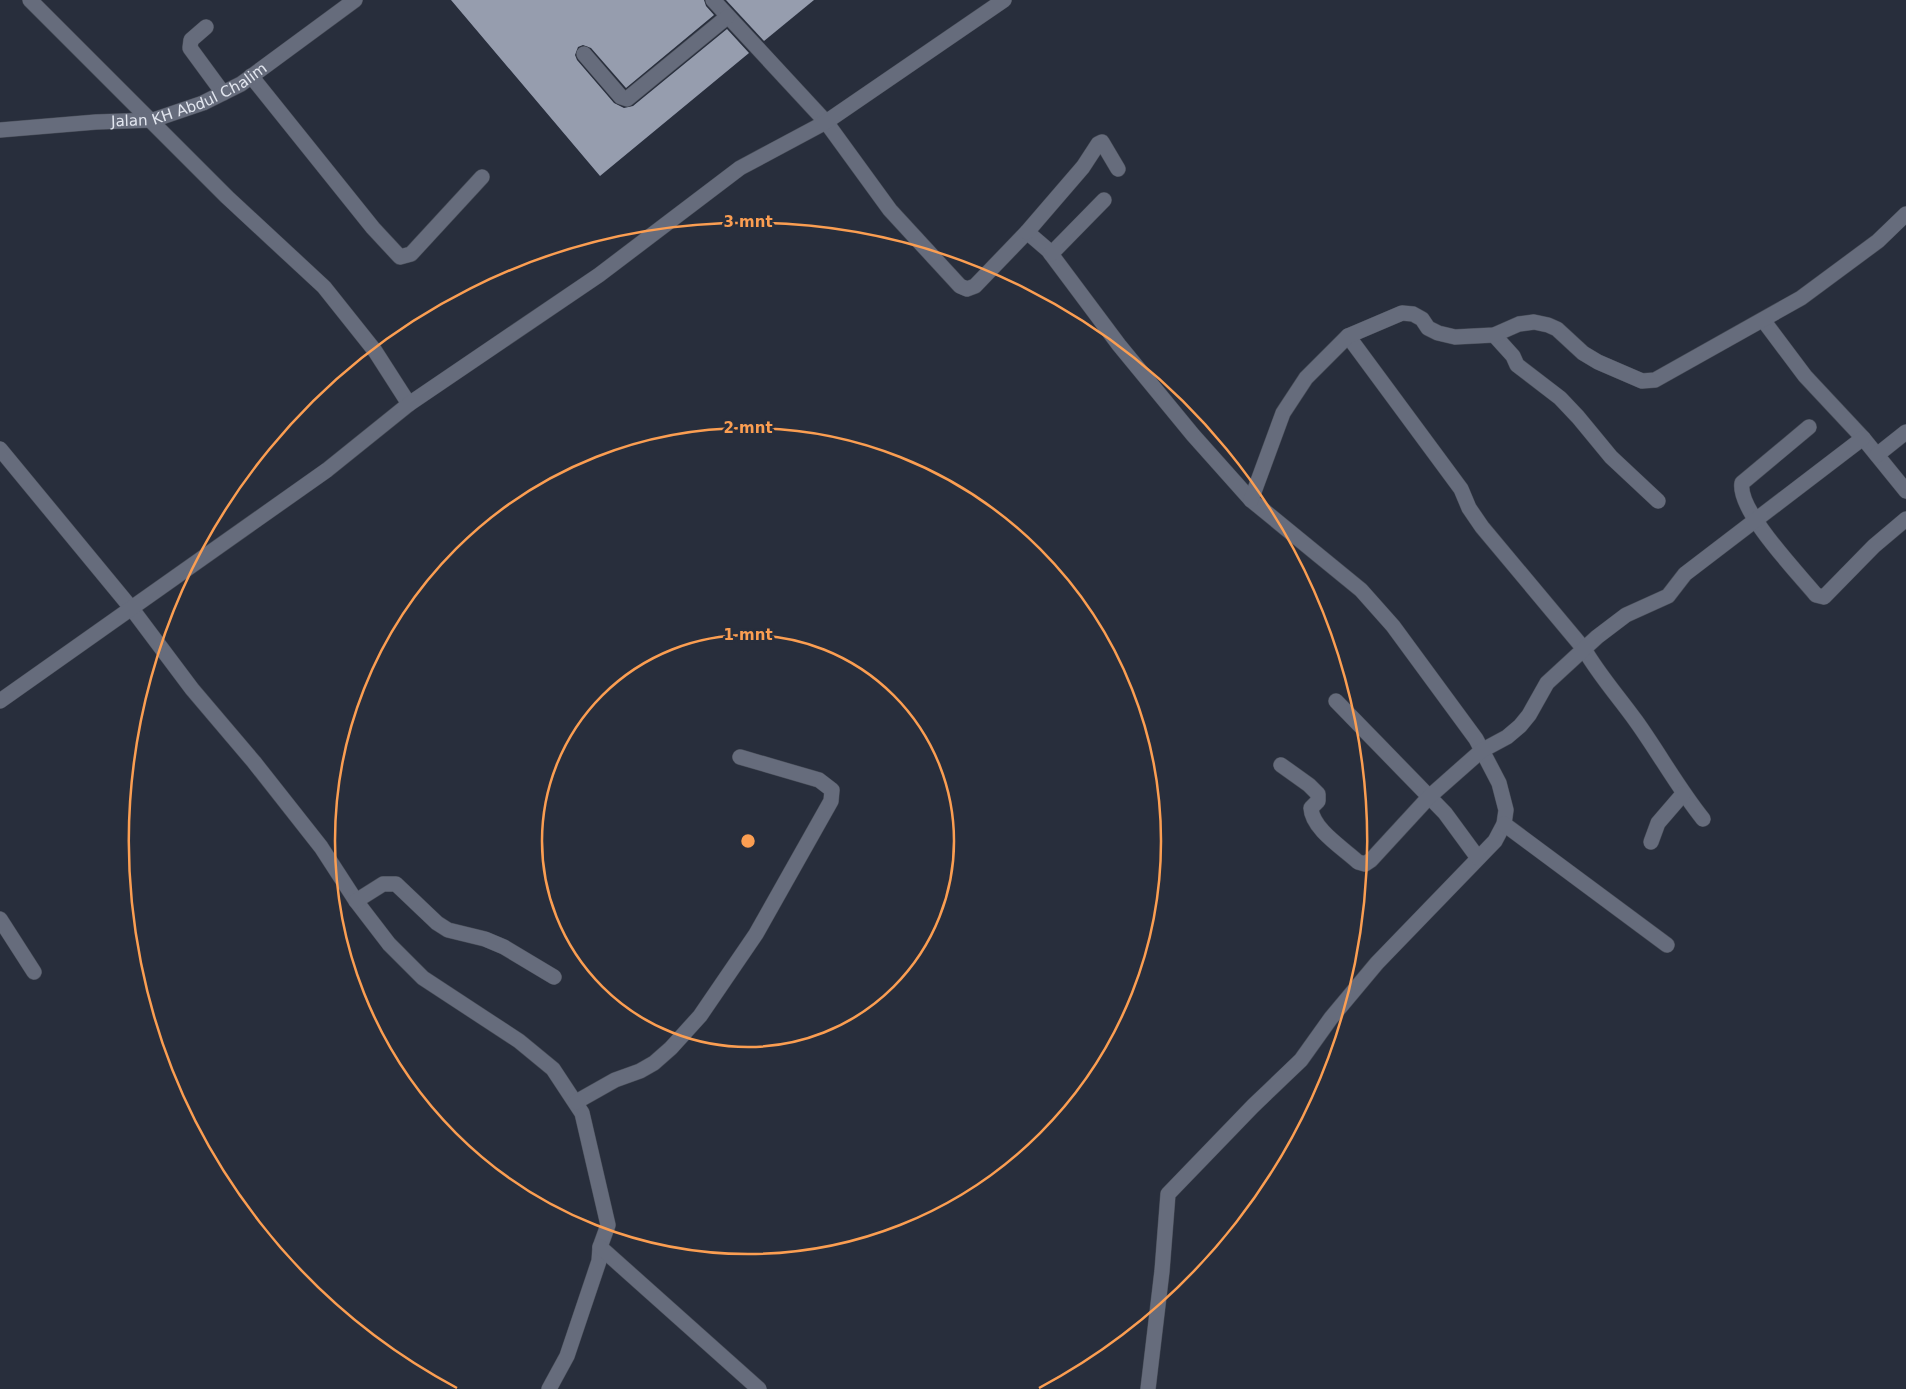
<svg xmlns="http://www.w3.org/2000/svg" width="1906" height="1389" font-family="'DejaVu Sans',sans-serif">
	<rect width="100%" height="100%" fill="#282e3c"/>
	<g fill="#969dae">
		<polygon points="451,0 704,0 706,6 714,15 626,88 591,48 583,45 578,47 575,55 577,60 614,103 624,108 633,106 727,29 749,53 600,176"/>
		<polygon points="726,0 814,0 764,41"/>
	</g>
	<g fill="none" stroke-linecap="round" stroke-linejoin="round">
		<g stroke="#474c57" stroke-width="16">
			<g id="minor">
				<polyline points="30,0 227,197 324,287 375,351 409,404"/>
				<polyline points="713,0 826,122 890,210 960,286 967,289 975,286 1027,232 1048,250 1119,345 1193,435 1251,500 1361,590 1393,626 1476,739 1499,783 1506,810 1504,824 1495,841 1377,963 1331,1018 1301,1060 1253,1106 1168,1194 1162,1271 1148,1389"/>
				<polyline points="206,27 191,40 190,48 223,93"/>
				<polyline points="584,54 621,97 627,99 727,17"/>
				<polyline points="251,76 373,228 400,257 411,254 482,177"/>
				<path id="s1" d="M0,130L96,122L153,120L203,103L241,84L355,0"/>
				<polyline points="1027,232 1083,167 1098,144 1102,142 1118,169"/>
				<polyline points="1051,254 1104,200"/>
				<polyline points="1763,320 1805,376 1863,438 1906,491"/>
				<polyline points="1494,335 1513,356 1517,365 1560,398 1578,417 1611,457 1658,501"/>
				<path d="M1348,336L1461,489L1469,508L1482,527L1584,649C1599,675 1618,696 1636,721C1659,753 1678,788 1703,819"/>
				<path d="M1809,427L1742,483C1737,510 1798,573 1816,595L1824,597L1874,546L1906,519"/>
				<polyline points="0,449 132,609 192,689 254,762 321,847 356,901 389,944 423,978 519,1041 553,1069 582,1113 608,1225 600,1247 599,1261 567,1356 549,1389"/>
				<polyline points="1877,455 1906,432"/>
				<polyline points="1251,500 1283,413 1306,378 1348,336 1402,313 1413,314 1422,319 1428,328 1438,333 1455,337 1494,335 1519,324 1534,322 1548,325 1557,329 1583,353 1598,362 1642,381 1655,380 1801,298 1878,241 1906,214"/>
				<polyline points="0,701 327,470 409,404 599,275 740,168 826,122 1004,0"/>
				<polyline points="1336,701 1445,813 1478,858"/>
				<path d="M1281,765L1309,785L1318,794V801L1311,808C1312,829 1343,848 1358,862L1365,864L1371,860L1429,797L1481,751L1507,737L1520,726L1529,715L1547,683L1597,637L1626,615L1668,596L1685,574L1863,438"/>
				<polyline points="1504,824 1667,945"/>
				<polyline points="1651,842 1658,823 1683,794"/>
				<polyline points="356,901 383,884 396,884 437,923 448,930 485,939 504,947 554,977"/>
				<polyline points="0,919 34,972"/>
				<polyline points="576,1102 615,1080 640,1071 654,1063 671,1048 700,1016 756,934 831,801 832,790 819,780 740,757"/>
				<polyline points="600,1247 759,1389"/>
			</g>
		</g>
		<use href="#minor" stroke="#666c7c" stroke-width="15"/>
	</g>
	<g fill="none" stroke="#fb9e52" stroke-width="2.5">
		<circle cx="748" cy="841" r="206"/>
		<circle cx="748" cy="841" r="413"/>
		<path d="M457 1388A619 619 0 1 1 1039 1388"/>
	</g>
	<g text-anchor="middle" dominant-baseline="central" stroke-width="5" stroke-linejoin="round" paint-order="stroke">
		<g font-size="15" fill="#e2e6ef" stroke="#282e3c">
			<text stroke="none"><textPath href="#s1" startOffset="195">Jalan KH Abdul Chalim</textPath></text>
		</g>
	</g>
	<circle cx="748" cy="841" r="8" fill="#fb9e52" stroke="#282e3c" stroke-width="2.5"/>
	<g font-size="15" text-anchor="middle" font-weight="bold" fill="#fb9e52" stroke="#282e3c" stroke-width="5" stroke-linejoin="round" paint-order="stroke">
		<text x="748" y="227">3 mnt</text>
		<text x="748" y="433">2 mnt</text>
		<text x="748" y="640">1 mnt</text>
	</g>
</svg>
